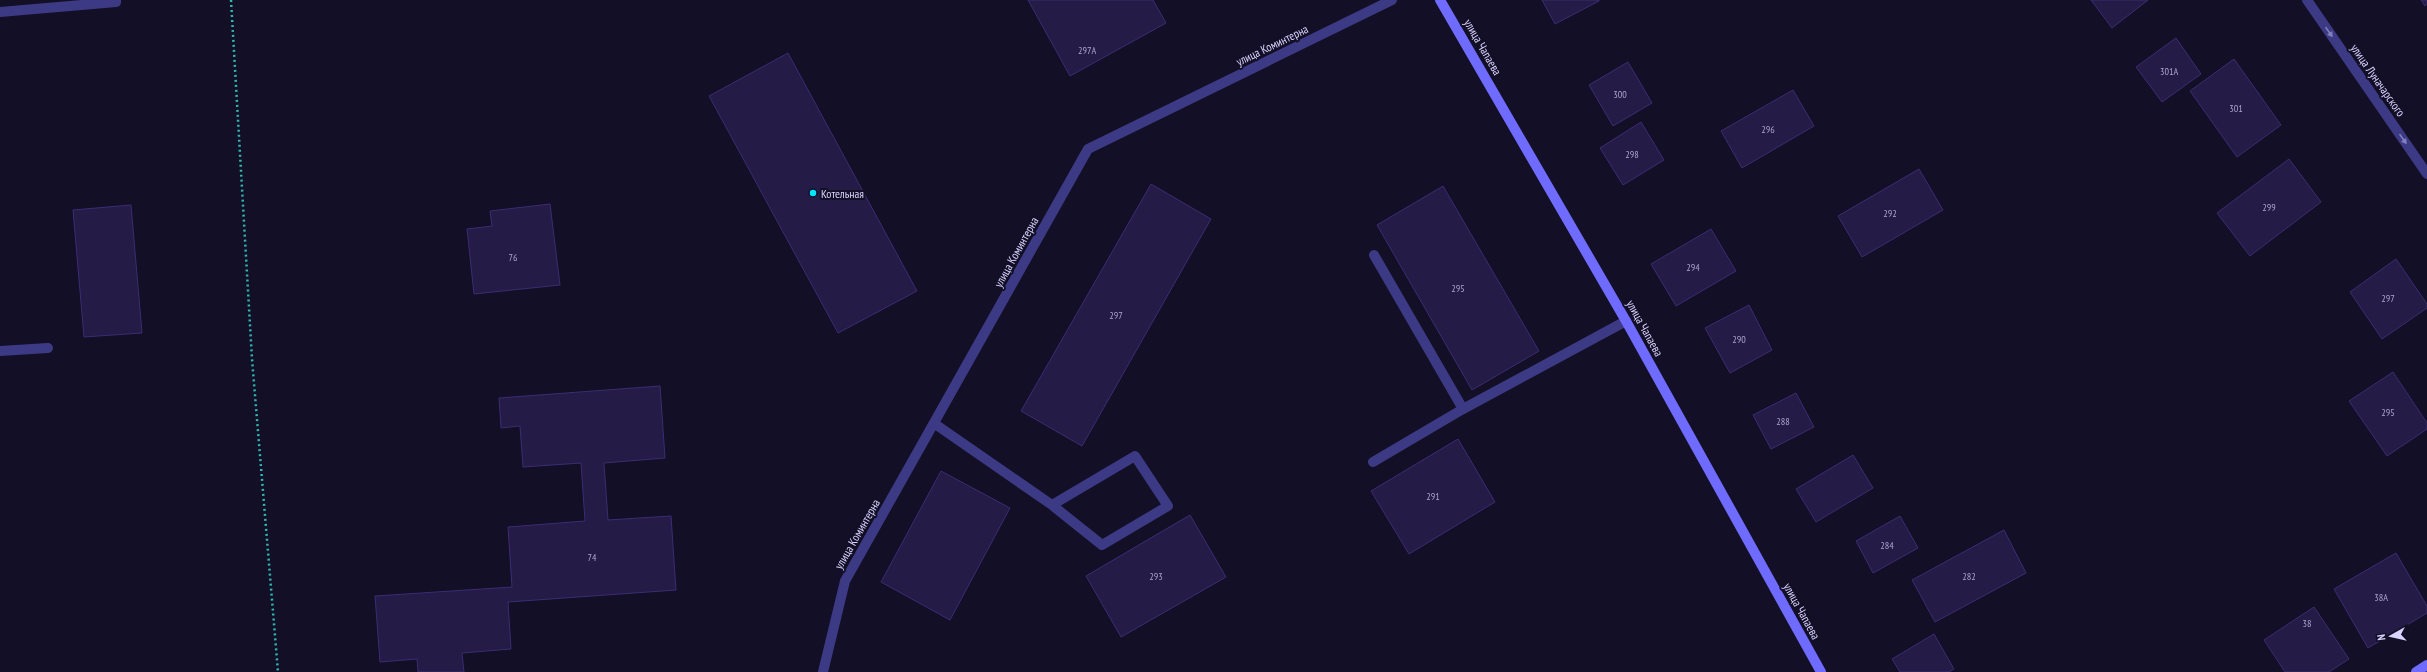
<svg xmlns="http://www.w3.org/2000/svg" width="2427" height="672" font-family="'PT Sans Narrow',sans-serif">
	<rect width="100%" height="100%" fill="#130f26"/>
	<g fill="#241b47" stroke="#3b2d73">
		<polygon points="1028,0 1153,0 1166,23 1070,76"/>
		<polygon points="1542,0 1599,0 1599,1 1555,24"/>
		<polygon points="2091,0 2148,0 2112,28"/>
		<polygon points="2421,0 2427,0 2427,4 2425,6"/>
		<polygon points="2176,38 2201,74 2162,102 2136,67"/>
		<polygon points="788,53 917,291 838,333 709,96"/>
		<polygon points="2234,59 2281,125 2237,157 2190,91"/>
		<polygon points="1628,62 1652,103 1613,126 1589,85"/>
		<polygon points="1793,90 1814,126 1742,168 1721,131"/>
		<polygon points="1641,122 1664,160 1623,185 1600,148"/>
		<polygon points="2289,159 2321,202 2250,256 2217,213"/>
		<polygon points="1919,169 1943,210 1862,257 1838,216"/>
		<polygon points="1151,184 1211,219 1082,446 1021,411"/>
		<polygon points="1443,186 1539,351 1472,390 1377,225"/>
		<polygon points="550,204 560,285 474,294 467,229 492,226 490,211"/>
		<polygon points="131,205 142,333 84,337 73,210"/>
		<polygon points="1711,229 1736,271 1676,306 1651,264"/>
		<polygon points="2396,259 2427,304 2427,308 2382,339 2350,292"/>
		<polygon points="1749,305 1772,350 1730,373 1705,328"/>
		<polygon points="2393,372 2427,423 2427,429 2387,456 2349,401"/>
		<polygon points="660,386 665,458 604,463 608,520 671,516 676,590 508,602 511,649 462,653 464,672 418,672 417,659 380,662 375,596 512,587 508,527 585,521 581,463 523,467 520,426 501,428 499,398"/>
		<polygon points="1796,393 1814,427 1771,449 1753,415"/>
		<polygon points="1458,439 1495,502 1409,554 1371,491"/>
		<polygon points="1853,455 1873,488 1816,522 1796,489"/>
		<polygon points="941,471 1010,508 950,620 881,582"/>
		<polygon points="1190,515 1226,577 1121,637 1086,576"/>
		<polygon points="1900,516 1918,548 1873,573 1856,541"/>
		<polygon points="2004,530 2026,573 1935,622 1912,580"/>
		<polygon points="2396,553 2427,606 2427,613 2368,648 2334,589"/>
		<polygon points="2314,607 2349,659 2329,672 2285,672 2264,640"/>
		<polygon points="1934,634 1954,669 1949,672 1900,672 1892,659"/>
	</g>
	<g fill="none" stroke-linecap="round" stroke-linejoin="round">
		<polyline stroke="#2fb8b0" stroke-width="2.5" stroke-dasharray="2 3" stroke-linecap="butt" points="231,0 252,359 278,672"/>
		<g stroke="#3d3a85" stroke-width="10">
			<polyline points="1374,255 1463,409"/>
			<polyline points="935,424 1052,505 1102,545 1168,506 1135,456 1052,505"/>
			<polyline points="1373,462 1463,409 1626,321"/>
		</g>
		<g stroke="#3d3a85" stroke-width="10">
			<polyline points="2307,0 2427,174"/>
			<polyline points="0,12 116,2 116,0"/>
			<polyline points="0,351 48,348"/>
			<polyline points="823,672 845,581 1088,149 1392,0"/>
		</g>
		<g stroke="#6f6bff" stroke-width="10">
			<polyline points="1440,0 1626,321 1821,672"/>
			<polyline points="2416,672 2427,665"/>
		</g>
	</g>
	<defs><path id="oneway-solid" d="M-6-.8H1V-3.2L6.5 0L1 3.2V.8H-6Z"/></defs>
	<g fill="#837fbc">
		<use href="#oneway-solid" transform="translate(2329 32) rotate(55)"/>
		<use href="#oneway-solid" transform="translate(2403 139) rotate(55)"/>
	</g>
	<circle fill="#00e5ff" stroke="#130f26" stroke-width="1.5" cx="813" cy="193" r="4"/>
	<g text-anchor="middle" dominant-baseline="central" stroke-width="4" stroke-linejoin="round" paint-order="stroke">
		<g font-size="10" fill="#aca6d1">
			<text x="1087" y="50">297А</text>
			<text x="2169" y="71">301А</text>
			<text x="1620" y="94">300</text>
			<text x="2236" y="108">301</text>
			<text x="1768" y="129">296</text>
			<text x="1632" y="154">298</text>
			<text x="2269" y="207">299</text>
			<text x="1890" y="213">292</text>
			<text x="513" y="257">76</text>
			<text x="1693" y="267">294</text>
			<text x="1458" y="288">295</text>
			<text x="2388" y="298">297</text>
			<text x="1116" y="315">297</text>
			<text x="1739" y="339">290</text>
			<text x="2388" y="412">295</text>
			<text x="1783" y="421">288</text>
			<text x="1433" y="496">291</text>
			<text x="1887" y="545">284</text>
			<text x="592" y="557">74</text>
			<text x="1156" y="576">293</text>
			<text x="1969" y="576">282</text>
			<text x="2381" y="597">38А</text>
			<text x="2307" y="623">38</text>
		</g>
		<g font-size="12" fill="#d9d4ff" stroke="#130f26">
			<text transform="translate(1272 45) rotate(-26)">улица Коминтерна</text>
			<text transform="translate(1483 47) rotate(60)">улица Чапаева</text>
			<text transform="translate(2378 80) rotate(55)">улица Луначарского</text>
			<text transform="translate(1016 252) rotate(-61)">улица Коминтерна</text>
			<text transform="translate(1645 328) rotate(61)">улица Чапаева</text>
			<text transform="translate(857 534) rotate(-60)">улица Коминтерна</text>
			<text transform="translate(1802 611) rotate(61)">улица Чапаева</text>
		</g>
		<g font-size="12" fill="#d9d4ff" stroke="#130f26" text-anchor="start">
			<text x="821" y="193">Котельная</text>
		</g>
	</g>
	<g transform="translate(2391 636) rotate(262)" stroke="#130f26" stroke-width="3" paint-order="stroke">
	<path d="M0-3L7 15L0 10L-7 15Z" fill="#d9d4ff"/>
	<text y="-6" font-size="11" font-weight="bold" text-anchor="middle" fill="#d9d4ff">N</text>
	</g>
</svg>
